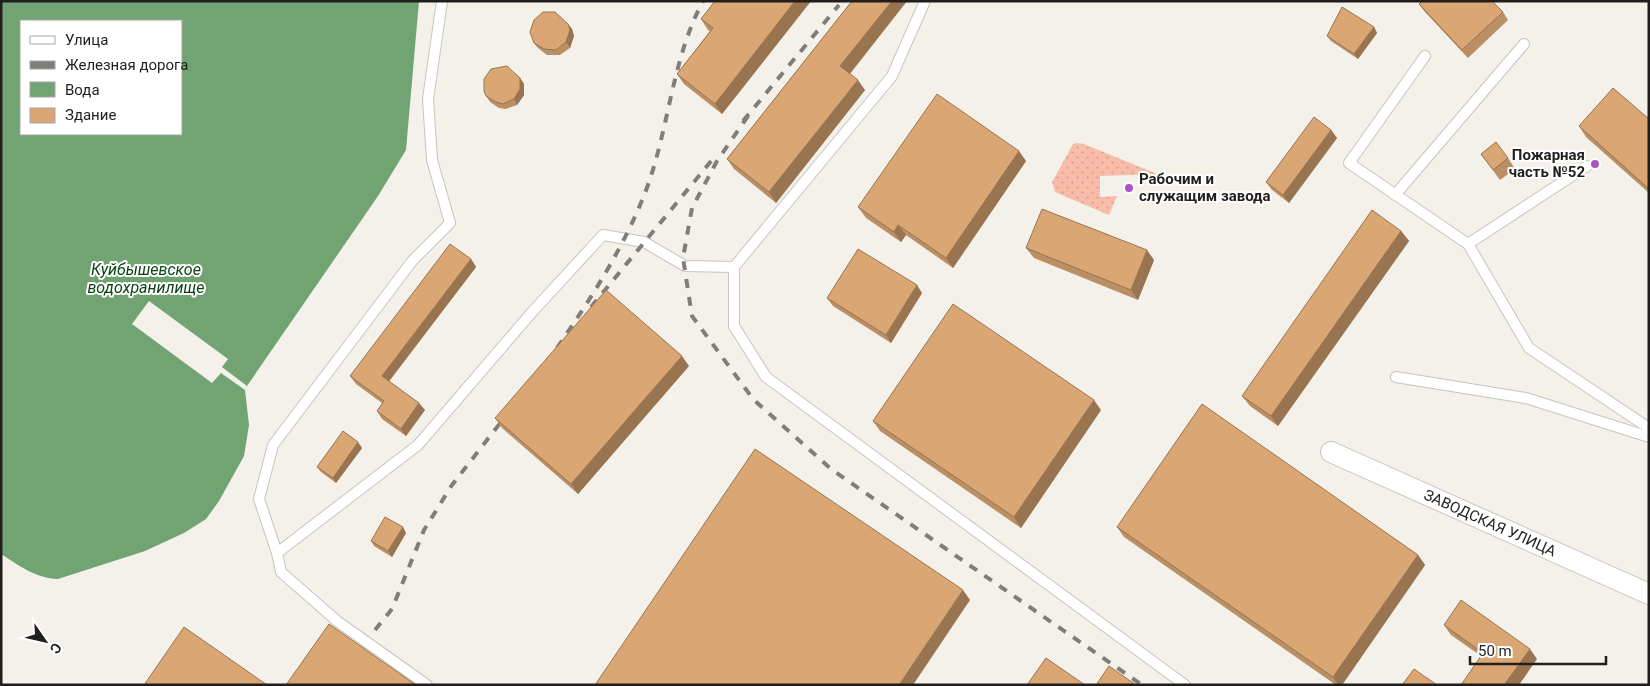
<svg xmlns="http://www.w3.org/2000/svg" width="1650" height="686" font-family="Roboto,sans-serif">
	<defs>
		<pattern id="grass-dots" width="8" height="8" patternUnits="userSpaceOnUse" patternTransform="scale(1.25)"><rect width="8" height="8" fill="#f9bca9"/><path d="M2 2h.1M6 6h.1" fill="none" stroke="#d5a191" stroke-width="1.8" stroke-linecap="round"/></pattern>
	</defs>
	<rect width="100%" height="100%" fill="#f3f1ea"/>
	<polygon fill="url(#grass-dots)" points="1077,143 1084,144 1157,174 1100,176 1100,197 1117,196 1109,215 1055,192 1052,182 1073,144"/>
	<path fill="#71a472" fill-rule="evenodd" d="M1,1H419L406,150L378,196L247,386L245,390L249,425L244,456L219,501L206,519L184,533L145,551L58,579C35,578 20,566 1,554ZM21,21H181V134H21Z"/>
	<polygon fill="#f3f1ea" points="149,301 228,359 222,367 247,386 245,390 221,373 212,383 132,324"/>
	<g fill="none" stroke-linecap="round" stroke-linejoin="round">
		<g stroke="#c7c5be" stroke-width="12">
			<g id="service">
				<polyline points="925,1 892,76 734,267 734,326 766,377 1185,685"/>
				<polyline points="1425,56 1349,163 1468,244"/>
				<polyline points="1587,166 1468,244 1529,348 1649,428"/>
				<polyline points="1395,195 1524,44"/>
				<polyline points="1396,377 1526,398 1649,437"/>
				<polyline points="277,553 418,445 533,311 603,235 644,242 685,266 734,267"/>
				<polyline points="427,685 337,621 281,572 277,553 259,499 273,445 413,260 450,223 432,160 428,99 442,1"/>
			</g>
		</g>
		<g stroke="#c7c5be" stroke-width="22">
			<polyline id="minor" points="1331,452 1649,594"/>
		</g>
		<use href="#service" stroke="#fff" stroke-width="10"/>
		<use href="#minor" stroke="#fff" stroke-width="20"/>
		<g stroke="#807e7a" stroke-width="4" stroke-dasharray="9 9" stroke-linecap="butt">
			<polyline points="748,116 717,161 692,208 683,258 692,316 753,399 831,469 1142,685"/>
			<polyline points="743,121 839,5"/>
			<polyline points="591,307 712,160"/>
			<path d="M557,348C590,300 623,249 645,193C669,131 671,61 703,1"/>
			<polyline points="375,630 392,609 424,530 452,485 508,413"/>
		</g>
	</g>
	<g fill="#bb8f64">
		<polygon points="715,1 811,1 722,114 684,84 677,74 710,31 708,30 701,19"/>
		<polygon points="852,1 907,1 850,74 865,90 776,203 734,169 727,159"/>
		<polygon points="1419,4 1503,12 1508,20 1468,58 1425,12"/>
		<polygon points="568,24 572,29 574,36 570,48 560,55 547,55 538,48 534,43"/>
		<polygon points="1374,27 1377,33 1358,59 1331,41 1327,36"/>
		<polygon points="520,78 524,84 524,95 517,105 506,109 499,108 490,102 486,96"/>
		<polygon points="1649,119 1649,193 1586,137 1579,126"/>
		<polygon points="1331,130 1337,138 1289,203 1272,190 1266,182"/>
		<polygon points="1481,154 1508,158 1515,169 1500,180"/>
		<polygon points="1026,161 953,268 906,235 901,242 866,218 858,207"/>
		<polygon points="1401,231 1409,241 1278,426 1250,406 1242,396"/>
		<polygon points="1026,248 1154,260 1138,300 1034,258"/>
		<polygon points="471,259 476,267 389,381 425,410 406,436 382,419 377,411 382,403 356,384 350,376"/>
		<polygon points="922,293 891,343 833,306 827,298"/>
		<polygon points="689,366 578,494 502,428 495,418"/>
		<polygon points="1101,410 1021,528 880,431 873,421"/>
		<polygon points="362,448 336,483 321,472 317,467"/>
		<polygon points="1117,527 1418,555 1425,565 1342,685 1336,685 1124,537"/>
		<polygon points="406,533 392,557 374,546 371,541"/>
		<polygon points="1444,625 1537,659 1481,656 1451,635"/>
	</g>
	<g fill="#997451">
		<polygon points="795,1 811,1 722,114 715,104"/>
		<polygon points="892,1 907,1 847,77 840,66"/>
		<polygon points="568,24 572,29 574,36 570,48 566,42"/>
		<polygon points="1374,27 1377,33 1358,59 1354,54"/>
		<polygon points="520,78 524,84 524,95 517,105 514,99"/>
		<polygon points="858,80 865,90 776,203 769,192"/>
		<polygon points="1331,130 1337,138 1289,203 1283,195"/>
		<polygon points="1019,151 1026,161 953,268 946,258"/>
		<polygon points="898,225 906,235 901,242 894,232"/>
		<polygon points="1401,231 1409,241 1278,426 1271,416"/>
		<polygon points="1147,250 1154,260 1138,300 1131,290"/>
		<polygon points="471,259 476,267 387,384 382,376"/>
		<polygon points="917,285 922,293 891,343 886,335"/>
		<polygon points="682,356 689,366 578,494 571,484"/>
		<polygon points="1094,400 1101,410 1021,528 1014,517"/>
		<polygon points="419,403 425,410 406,436 401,429"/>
		<polygon points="358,442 362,448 336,483 333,478"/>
		<polygon points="403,527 406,533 392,557 388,551"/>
		<polygon points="1418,555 1425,565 1342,685 1338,685 1333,677"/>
		<polygon points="963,590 970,600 913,685 899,685"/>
		<polygon points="1530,649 1537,659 1519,685 1504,685"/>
	</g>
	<g fill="#daa674" stroke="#997451">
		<polygon points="715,1 795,1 715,104 677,74 713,28 701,19"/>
		<polygon points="852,1 892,1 840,66 858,80 769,192 727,159"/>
		<polygon points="1422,1 1492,1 1503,12 1462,50 1419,4"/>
		<polygon points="1342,7 1374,27 1354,54 1327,36"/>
		<polygon points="543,12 555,12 568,24 570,30 566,42 556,50 544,49 534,43 530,32 534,20"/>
		<polygon points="507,66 520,78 520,89 514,99 503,104 496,102 486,96 484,91 484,79 491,69"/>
		<polygon points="1613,88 1649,119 1649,189 1579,126"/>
		<polygon points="937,94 1019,151 946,258 898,225 894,232 858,207"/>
		<polygon points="1314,117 1331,130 1283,195 1266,182"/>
		<polygon points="1496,142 1508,158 1493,170 1481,154"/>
		<polygon points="1042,209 1147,250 1131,290 1026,248"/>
		<polygon points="1372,210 1401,231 1271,416 1242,396"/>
		<polygon points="450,244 471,259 382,376 419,403 401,429 377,411 384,401 350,376"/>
		<polygon points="858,249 917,285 886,335 827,298"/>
		<polygon points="606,290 682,356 571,484 495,418"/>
		<polygon points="953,304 1094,400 1014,517 873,421"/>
		<polygon points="1202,404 1418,555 1333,677 1117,527"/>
		<polygon points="343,431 358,442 333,478 317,467"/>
		<polygon points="755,449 963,590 899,685 595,685"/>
		<polygon points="385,517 403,527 388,551 371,541"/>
		<polygon points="1461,600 1530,649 1504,685 1461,685 1483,653 1444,625"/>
		<polygon points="329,624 416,685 286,685"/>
		<polygon points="184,627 267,685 144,685"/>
		<polygon points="1046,658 1085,685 1027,685"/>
		<polygon points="1109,666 1136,685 1096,685"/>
		<polygon points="1414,669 1437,685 1402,685"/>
	</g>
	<g fill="#a854c2" stroke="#fff" stroke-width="2">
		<circle cx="1595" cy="164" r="5"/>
		<circle cx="1129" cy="188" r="5"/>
	</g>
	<g text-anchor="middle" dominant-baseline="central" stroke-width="4" stroke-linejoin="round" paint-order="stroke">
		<g font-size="15" font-weight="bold" fill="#201f1d" stroke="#fff" text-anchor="end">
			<text x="1585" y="155">Пожарная<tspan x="1585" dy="17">часть №52</tspan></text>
			<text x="1139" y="179" text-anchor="start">Рабочим и<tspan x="1139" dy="17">служащим завода</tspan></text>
		</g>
		<g font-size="15" fill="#201f1d" stroke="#fff">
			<text transform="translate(1490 523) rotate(24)">ЗАВОДСКАЯ УЛИЦА</text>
		</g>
		<g font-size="16" font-style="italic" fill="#0c4313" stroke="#fff">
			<text x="146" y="269">Куйбышевское<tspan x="146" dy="18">водохранилище</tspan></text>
		</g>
	</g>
	<rect width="1650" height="686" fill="none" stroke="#201f1d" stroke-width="5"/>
	<rect x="20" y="20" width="162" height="115" fill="#ffffff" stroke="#a6a5a5"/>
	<rect x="30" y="36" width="25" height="8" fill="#ffffff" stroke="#a6a5a5"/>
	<text x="65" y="45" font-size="15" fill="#201f1d">Улица</text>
	<rect x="30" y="61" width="25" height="8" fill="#807e7a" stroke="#a6a5a5"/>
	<text x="65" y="70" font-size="15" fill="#201f1d">Железная дорога</text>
	<rect x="30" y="82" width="25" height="15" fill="#71a472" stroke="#a6a5a5"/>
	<text x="65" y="95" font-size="15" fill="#201f1d">Вода</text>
	<rect x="30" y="108" width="25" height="15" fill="#daa674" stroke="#a6a5a5"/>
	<text x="65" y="120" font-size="15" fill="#201f1d">Здание</text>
	<g transform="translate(45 641) rotate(124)" stroke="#ffffff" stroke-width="4" paint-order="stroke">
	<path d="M0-4L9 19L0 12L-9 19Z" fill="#201f1d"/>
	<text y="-8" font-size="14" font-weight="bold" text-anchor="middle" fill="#201f1d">С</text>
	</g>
	<path d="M1470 656v8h136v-8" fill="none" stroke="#201f1d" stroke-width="2.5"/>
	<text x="1478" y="656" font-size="15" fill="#201f1d" stroke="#ffffff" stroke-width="4" paint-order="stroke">50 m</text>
</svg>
